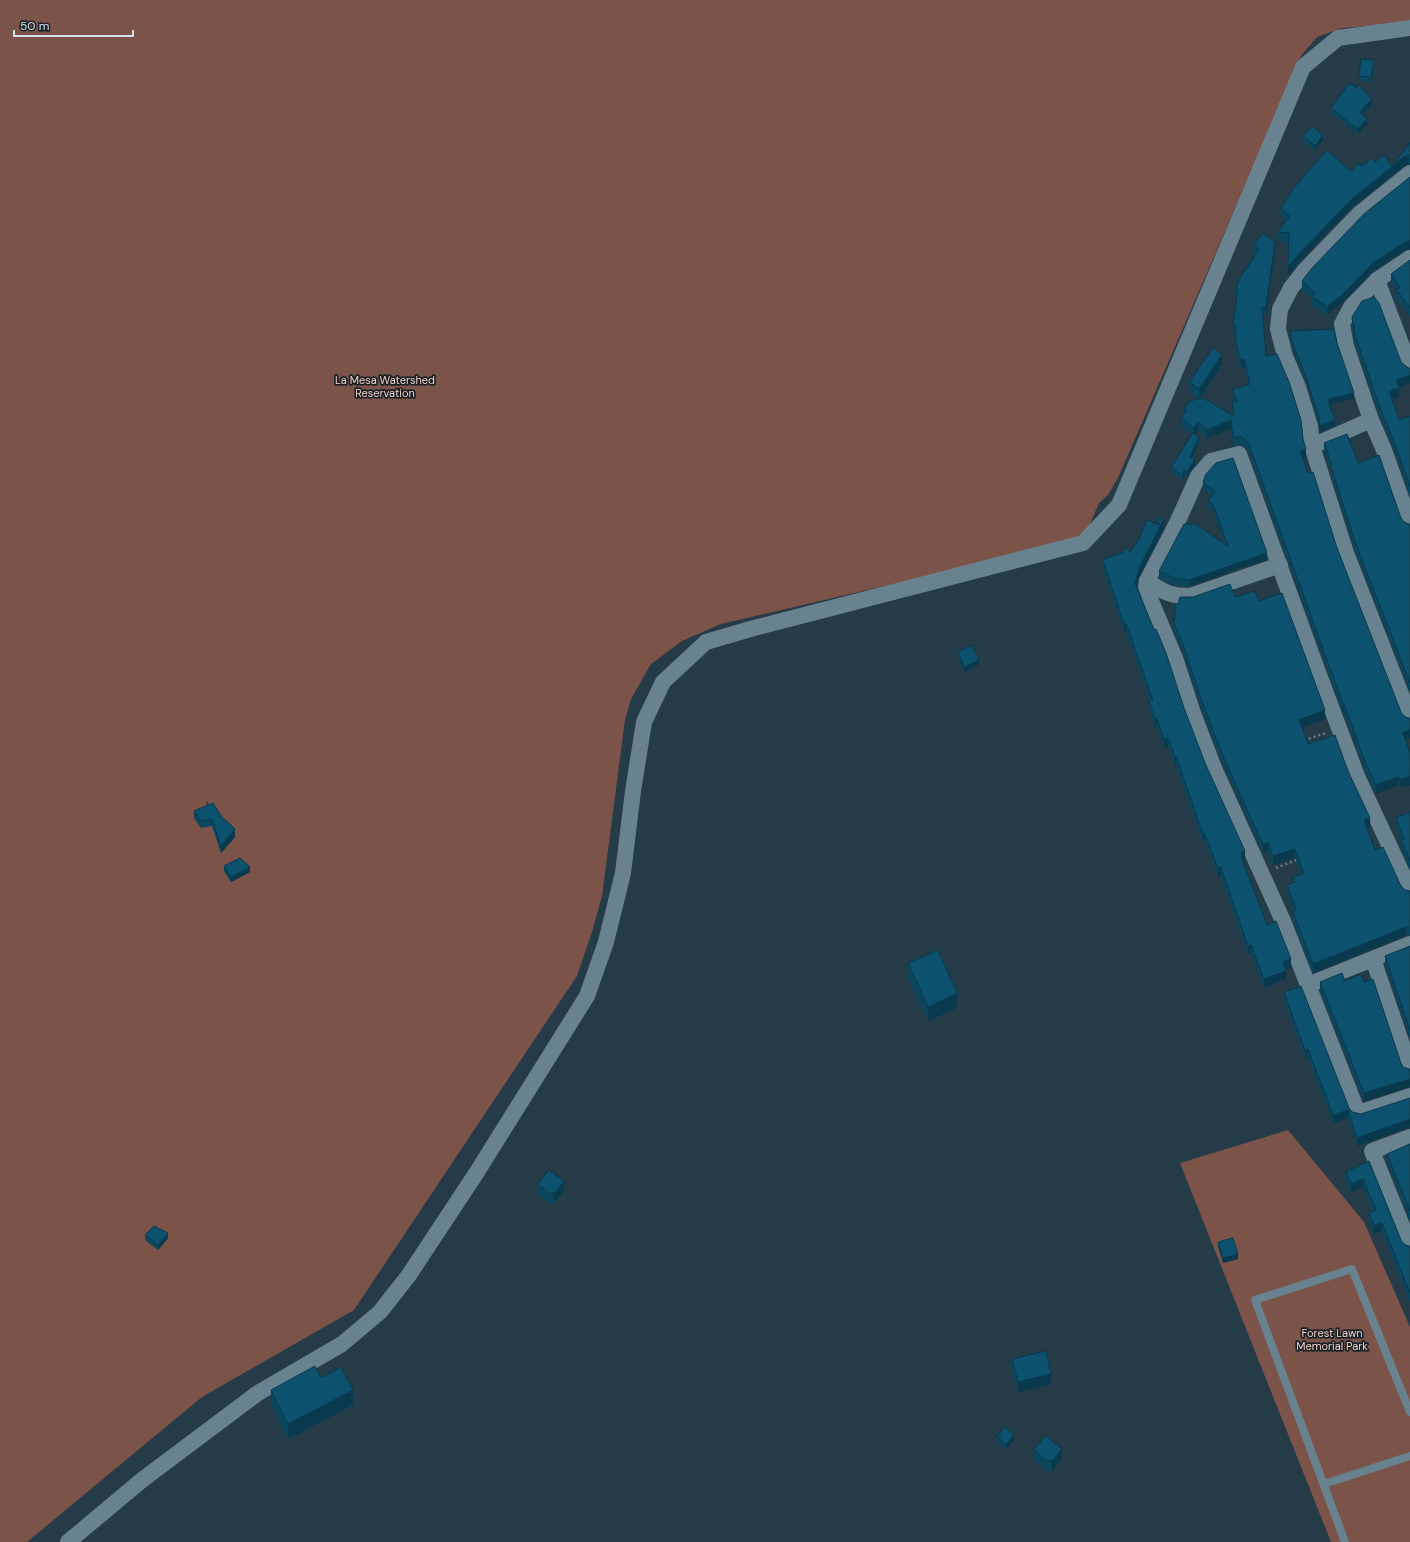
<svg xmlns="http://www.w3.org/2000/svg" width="1410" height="1542" font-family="'DM Sans',sans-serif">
	<rect width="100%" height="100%" fill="#253b47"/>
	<g fill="#7c5348">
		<polygon points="0,0 1410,0 1410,23 1342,28 1317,37 1301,56 1118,478 1108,495 1099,503 1083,540 721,624 682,641 651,664 631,699 625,720 602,896 592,932 577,976 354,1310 202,1397 27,1542 0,1542"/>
		<polygon points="1288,1130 1364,1222 1410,1327 1410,1542 1331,1542 1180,1163"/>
	</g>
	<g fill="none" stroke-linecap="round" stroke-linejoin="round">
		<g stroke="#6b7e88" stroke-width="2.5" stroke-dasharray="2 3" stroke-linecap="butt">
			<polyline points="1304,740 1326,733"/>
			<polyline points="1276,868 1299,859"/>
		</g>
		<g stroke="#69828f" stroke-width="8">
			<polyline points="1324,1484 1410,1456"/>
			<polyline points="1345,1542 1255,1300 1352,1269 1410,1412"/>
		</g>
		<g stroke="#69828f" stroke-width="16">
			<polyline points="1410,173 1359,214 1305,270 1291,288 1280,309 1278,329 1285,356 1298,387 1310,426 1312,446 1346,553 1410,717"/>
			<polyline points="1410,258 1377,280 1351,307 1342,324 1346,346 1371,420 1384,450 1410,523"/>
			<polyline points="1377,280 1410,367"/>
			<polyline points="1312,446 1371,420"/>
			<path d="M1147,581C1164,592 1169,596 1190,596L1280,565"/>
			<polyline points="1410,890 1357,776 1318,672 1239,454 1211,461 1198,476 1177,523 1147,581 1146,587 1151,601 1175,658 1193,713 1214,768 1283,921 1358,1113 1410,1096"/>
			<polyline points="1373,959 1410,1068"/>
			<polyline points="1308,985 1410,944"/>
			<polyline points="1410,1137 1372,1151 1410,1245"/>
			<polyline points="68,1542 142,1480 258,1393 342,1344 380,1312 409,1275 477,1172 587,996 606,942 623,873 633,791 644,722 663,682 706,642 754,628 1083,543 1119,505 1303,67 1338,38 1410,28"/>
		</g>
	</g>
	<g fill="#0a475f">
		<polygon points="1374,65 1371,82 1359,81 1359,76"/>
		<polygon points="1372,104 1362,115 1367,124 1358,134 1331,113 1331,108"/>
		<polygon points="1303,136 1323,140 1315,150 1303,141"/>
		<polygon points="1410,143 1410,164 1404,166 1352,207 1298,263 1288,276 1289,242 1277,241 1277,232 1286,221 1281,216 1281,208 1351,171 1362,166 1375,162 1392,166"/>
		<polygon points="1410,177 1410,249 1405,250 1372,272 1343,302 1327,315 1312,305 1312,298 1302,290 1302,281"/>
		<polygon points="1253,245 1275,250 1266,315 1262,315 1266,356 1303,439 1306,457 1302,459 1337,548 1410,753 1410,785 1400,788 1399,785 1376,794 1366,772 1344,712 1343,712 1327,669 1248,450 1242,445 1233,446 1231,429 1207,438 1198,431 1195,434 1199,442 1192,458 1195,465 1187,477 1185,475 1182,480 1171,472 1171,467 1192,434 1181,427 1181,418 1184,414 1184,410 1233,416 1232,402 1234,402 1233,397 1233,389 1248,385 1244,367 1241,368 1236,351 1235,333 1233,333 1233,325 1237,297 1236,297 1236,288 1255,255 1253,254"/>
		<polygon points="1410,260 1410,316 1396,298 1396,290 1391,282 1391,274"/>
		<polygon points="1352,317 1401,362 1408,368 1410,368 1410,383 1398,387 1399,397 1392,399 1399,420 1410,416 1410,495 1393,447 1380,417 1355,344 1352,326"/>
		<polygon points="1290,331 1337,343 1354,398 1329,405 1335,426 1320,432 1319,423 1307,384 1294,353 1290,336"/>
		<polygon points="1222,365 1199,399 1189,392 1189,382"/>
		<polygon points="1324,443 1358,463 1404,522 1409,524 1410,524 1410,691 1355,550 1331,474 1331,470 1324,451"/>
		<polygon points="1206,474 1267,559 1189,586 1174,585 1159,578 1159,571 1225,544 1213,511 1208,508 1208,501 1212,496 1203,489 1203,482"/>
		<polygon points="1158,518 1164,528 1139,577 1137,586 1205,763 1245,860 1243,860 1267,925 1291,967 1285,970 1286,979 1264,988 1251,953 1248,954 1221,876 1218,877 1205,842 1203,842 1176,765 1175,765 1168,746 1164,747 1157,727 1155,728 1149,709 1149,701 1150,700 1126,631 1124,632 1103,568 1103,560 1130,552 1158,525"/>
		<polygon points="1235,597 1259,601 1325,719 1302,727 1308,744 1348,771 1370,826 1367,827 1375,850 1401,886 1405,890 1410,891 1410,935 1406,935 1313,973 1294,923 1293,920 1293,911 1287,893 1287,885 1293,883 1293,877 1301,874 1295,857 1273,865 1268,851 1263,853 1223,764 1202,710 1184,655 1173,629 1173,621"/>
		<polygon points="958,652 979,665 964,672 958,656"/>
		<polygon points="207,802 235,837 221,853 212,826 201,828 194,818 194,811 207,806"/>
		<polygon points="1410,812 1410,869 1401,848 1401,840 1396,826 1396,818"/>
		<polygon points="224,866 250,872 231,882 224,871"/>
		<polygon points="1410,946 1410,1038 1385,964 1385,956"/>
		<polygon points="908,963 957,1008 928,1021 908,978"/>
		<polygon points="1345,981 1403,1067 1408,1069 1364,1101 1320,990 1320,982"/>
		<polygon points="1284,992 1349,1108 1352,1112 1361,1114 1357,1146 1348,1118 1333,1123 1308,1057 1305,1058 1284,1000"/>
		<polygon points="1410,1144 1410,1220 1387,1162 1387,1154"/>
		<polygon points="1369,1161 1401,1240 1404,1244 1408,1246 1410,1246 1410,1302 1382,1231 1374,1234 1369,1221 1369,1213 1373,1211 1363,1187 1351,1192 1346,1181 1346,1172"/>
		<polygon points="538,1184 564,1191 554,1203 549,1203 538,1194"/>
		<polygon points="145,1235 168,1238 158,1250 145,1240"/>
		<polygon points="1218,1242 1238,1259 1223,1263 1218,1247"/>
		<polygon points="1012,1359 1051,1384 1018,1392 1012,1369"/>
		<polygon points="321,1378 353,1405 288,1439 271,1404 271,1390"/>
		<polygon points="997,1437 1014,1439 1006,1450 997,1442"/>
		<polygon points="1034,1450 1062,1459 1052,1471 1047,1471 1034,1460"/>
	</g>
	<g fill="#08394d">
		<polygon points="1374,60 1374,65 1371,82 1371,77"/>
		<polygon points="1372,99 1372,104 1360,117 1360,112"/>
		<polygon points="1367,119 1367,124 1358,134 1358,129"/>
		<polygon points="1323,135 1323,140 1315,150 1315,146"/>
		<polygon points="1409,155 1409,164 1404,166 1352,207 1298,263 1288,276 1288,267 1298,255 1352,199 1404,157"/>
		<polygon points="1410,241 1410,249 1405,250 1372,272 1343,302 1327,315 1327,307 1372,264 1405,242"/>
		<polygon points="1275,242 1275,250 1266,315 1266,307"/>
		<polygon points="1222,355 1222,365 1199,399 1199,389"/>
		<polygon points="1244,359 1244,367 1241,368 1241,360"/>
		<polygon points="1410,375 1410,383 1396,388 1396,380"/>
		<polygon points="1399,388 1399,397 1389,400 1389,391"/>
		<polygon points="1354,393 1354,398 1329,405 1328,401 1329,399"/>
		<polygon points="1231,420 1231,429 1207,438 1207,430"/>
		<polygon points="1335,420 1335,426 1320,432 1320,426"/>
		<polygon points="1198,422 1198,431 1194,436 1194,428"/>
		<polygon points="1199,437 1199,442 1190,462 1190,457"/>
		<polygon points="1306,449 1306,457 1300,460 1300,451"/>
		<polygon points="1195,460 1195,465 1187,477 1187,472"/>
		<polygon points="1185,470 1185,475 1182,480 1182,475"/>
		<polygon points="1164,519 1164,528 1139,577 1135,592 1135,583 1139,568"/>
		<polygon points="1267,553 1267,559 1189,586 1189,580"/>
		<polygon points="1126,623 1126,631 1124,632 1124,624"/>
		<polygon points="979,660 979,665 964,672 964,667"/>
		<rect x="1343" y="704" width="1" height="8"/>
		<polygon points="1325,710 1325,719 1299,728 1299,720"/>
		<polygon points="1155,719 1157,719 1157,727 1155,728"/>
		<polygon points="1410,730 1410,738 1403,741 1403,733"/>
		<polygon points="1168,738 1168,746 1164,747 1164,739"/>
		<polygon points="1176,756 1176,765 1175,765 1175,757"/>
		<polygon points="1410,776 1410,785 1400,788 1400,780"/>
		<polygon points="1399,777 1399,785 1376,794 1376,785"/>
		<polygon points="1370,818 1370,826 1364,828 1364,820"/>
		<polygon points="235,829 235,837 221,853 221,846"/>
		<polygon points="1205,833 1205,842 1203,842 1203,834"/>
		<polygon points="1268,843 1268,851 1263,853 1263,845"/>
		<polygon points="1295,849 1295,857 1273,865 1273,856"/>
		<polygon points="1245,851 1245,860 1241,861 1241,853"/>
		<polygon points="250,867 250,872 231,882 231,877"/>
		<polygon points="1221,867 1221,876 1218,877 1218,869"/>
		<polygon points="1406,927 1406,935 1313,973 1313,964"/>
		<polygon points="1251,945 1251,953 1248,954 1248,946"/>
		<polygon points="1291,959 1291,967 1283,971 1283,962"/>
		<polygon points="1286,971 1286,979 1264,988 1264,979"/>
		<polygon points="957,993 957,1008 928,1021 928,1007"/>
		<polygon points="1308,1049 1308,1057 1305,1058 1305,1050"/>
		<polygon points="1410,1079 1410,1087 1364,1101 1364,1093"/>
		<polygon points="1348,1110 1348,1118 1333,1123 1333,1115"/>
		<polygon points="1410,1119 1410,1127 1357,1146 1357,1138"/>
		<polygon points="1363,1179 1363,1187 1351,1192 1351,1184"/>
		<polygon points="564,1182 564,1191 554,1203 554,1193"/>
		<polygon points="1382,1223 1382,1231 1374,1234 1374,1226"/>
		<polygon points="168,1233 168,1238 158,1250 158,1245"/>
		<polygon points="1238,1254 1238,1259 1223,1263 1223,1258"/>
		<polygon points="1051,1374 1051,1384 1018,1392 1018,1382"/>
		<polygon points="353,1390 353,1405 288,1439 288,1424"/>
		<polygon points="1014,1434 1014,1439 1006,1450 1006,1445"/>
		<polygon points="1062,1449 1062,1459 1052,1471 1052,1461"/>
	</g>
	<g fill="#0c526e" stroke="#08394d">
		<polygon points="1361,59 1374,60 1371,77 1359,76"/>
		<polygon points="1350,83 1357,89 1357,84 1372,99 1360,112 1367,119 1358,129 1331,108"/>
		<polygon points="1312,126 1323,135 1315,146 1303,136"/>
		<polygon points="1410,143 1410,155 1404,157 1352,199 1298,255 1288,267 1289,233 1277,232 1290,216 1281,208 1293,189 1327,150 1351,171 1359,163 1362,166 1372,158 1375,162 1384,155 1392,166"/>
		<polygon points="1410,177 1410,241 1405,242 1372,264 1343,294 1327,307 1312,297 1315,292 1302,281 1312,268 1365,213"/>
		<polygon points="1263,233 1275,242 1266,307 1262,307 1266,356 1277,354 1289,382 1301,420 1303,439 1306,449 1300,451 1308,473 1313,472 1337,548 1401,712 1404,716 1408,718 1410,718 1410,730 1403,733 1410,753 1410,776 1400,780 1399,777 1376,785 1366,764 1344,704 1343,704 1327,660 1248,442 1242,437 1233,437 1231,420 1207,430 1198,422 1194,428 1181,418 1187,411 1184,410 1189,401 1203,398 1234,416 1232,402 1237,402 1233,389 1250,384 1244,359 1241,360 1236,343 1235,325 1233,325 1238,289 1236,288 1240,278 1259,250 1253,245"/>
		<polygon points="1410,260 1410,308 1396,289 1400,288 1391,274"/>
		<polygon points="1374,297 1379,303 1401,362 1408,368 1410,368 1410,375 1396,380 1399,388 1389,391 1399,420 1410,416 1410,486 1393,439 1380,408 1355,335 1354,326 1355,326 1353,325 1352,317 1362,301"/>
		<polygon points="1334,329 1337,343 1354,393 1329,399 1328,401 1335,420 1320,426 1319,418 1307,379 1294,347 1290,331"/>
		<polygon points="1213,348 1222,355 1199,389 1189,382"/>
		<polygon points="1193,433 1199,437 1190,457 1195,460 1187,472 1185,470 1182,475 1171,467"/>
		<polygon points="1347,434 1358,463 1379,455 1401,518 1404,522 1409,524 1410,524 1410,683 1355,542 1331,466 1332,465 1324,443"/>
		<polygon points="1233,458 1267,553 1189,580 1174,578 1159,571 1184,524 1195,524 1228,546 1213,504 1208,501 1215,491 1203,482 1206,474 1216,463"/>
		<polygon points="1158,518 1164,519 1139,568 1135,583 1154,630 1156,629 1166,653 1184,708 1205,763 1245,851 1241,853 1242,859 1267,925 1276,921 1291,959 1283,962 1286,971 1264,979 1251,945 1248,946 1221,867 1218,869 1205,833 1203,834 1176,756 1175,757 1168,738 1164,739 1157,719 1155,719 1149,701 1153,700 1126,623 1124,624 1103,560 1123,552 1126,548 1130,552 1139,539 1147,520 1159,525"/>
		<polygon points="1230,584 1235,597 1255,591 1259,601 1282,593 1325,710 1299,720 1308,744 1335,735 1348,771 1370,818 1364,820 1375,850 1383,847 1401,886 1405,890 1410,891 1410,927 1406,927 1313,964 1294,915 1293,911 1296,910 1287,885 1295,882 1293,877 1304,873 1295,849 1273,856 1268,843 1263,845 1223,756 1202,702 1184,647 1173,621 1175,620 1175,604 1178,604 1180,597 1193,597"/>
		<polygon points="972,645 979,660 964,667 958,652"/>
		<polygon points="207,802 209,805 213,803 222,817 235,829 221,846 212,819 201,821 194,811 208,805"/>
		<polygon points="1410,812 1410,860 1401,840 1404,839 1396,818"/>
		<polygon points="240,858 250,867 231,877 224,866"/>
		<polygon points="1410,946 1410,1030 1385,956"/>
		<polygon points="938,950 957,993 928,1007 908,963"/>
		<polygon points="1342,973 1345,981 1361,974 1364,982 1373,979 1401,1063 1403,1067 1408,1069 1410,1069 1410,1079 1364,1093 1320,982"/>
		<polygon points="1301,986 1349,1108 1352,1112 1361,1114 1410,1098 1410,1119 1357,1138 1348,1110 1333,1115 1308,1049 1305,1050 1284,992"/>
		<polygon points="1410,1144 1410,1211 1387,1154"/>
		<polygon points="1369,1161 1401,1240 1404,1244 1408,1246 1410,1246 1410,1293 1382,1223 1374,1226 1369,1213 1376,1210 1363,1179 1351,1184 1346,1172"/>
		<polygon points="549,1170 564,1182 554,1193 549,1193 538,1184"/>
		<polygon points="154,1226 168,1233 158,1245 145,1235"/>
		<polygon points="1233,1238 1238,1254 1223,1258 1218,1242"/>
		<polygon points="1046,1351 1051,1374 1018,1382 1012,1359"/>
		<polygon points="315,1366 321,1378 341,1367 353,1390 288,1424 271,1390"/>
		<polygon points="1005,1427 1014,1434 1006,1445 997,1437"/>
		<polygon points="1045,1436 1062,1449 1052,1461 1047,1461 1034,1450"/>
	</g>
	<g text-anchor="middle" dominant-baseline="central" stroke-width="3.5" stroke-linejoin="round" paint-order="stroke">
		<g font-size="11" fill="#f4d0c6" stroke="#172026">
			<text x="385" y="380">La Mesa Watershed<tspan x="385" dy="13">Reservation</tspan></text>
			<text x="1332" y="1333">Forest Lawn<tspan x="1332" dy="13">Memorial Park</tspan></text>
		</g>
	</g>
	<path d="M14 30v6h119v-6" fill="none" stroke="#d3e1e8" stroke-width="2"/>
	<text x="20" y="30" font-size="12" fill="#d3e1e8" stroke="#172026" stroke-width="3" paint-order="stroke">50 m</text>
</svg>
